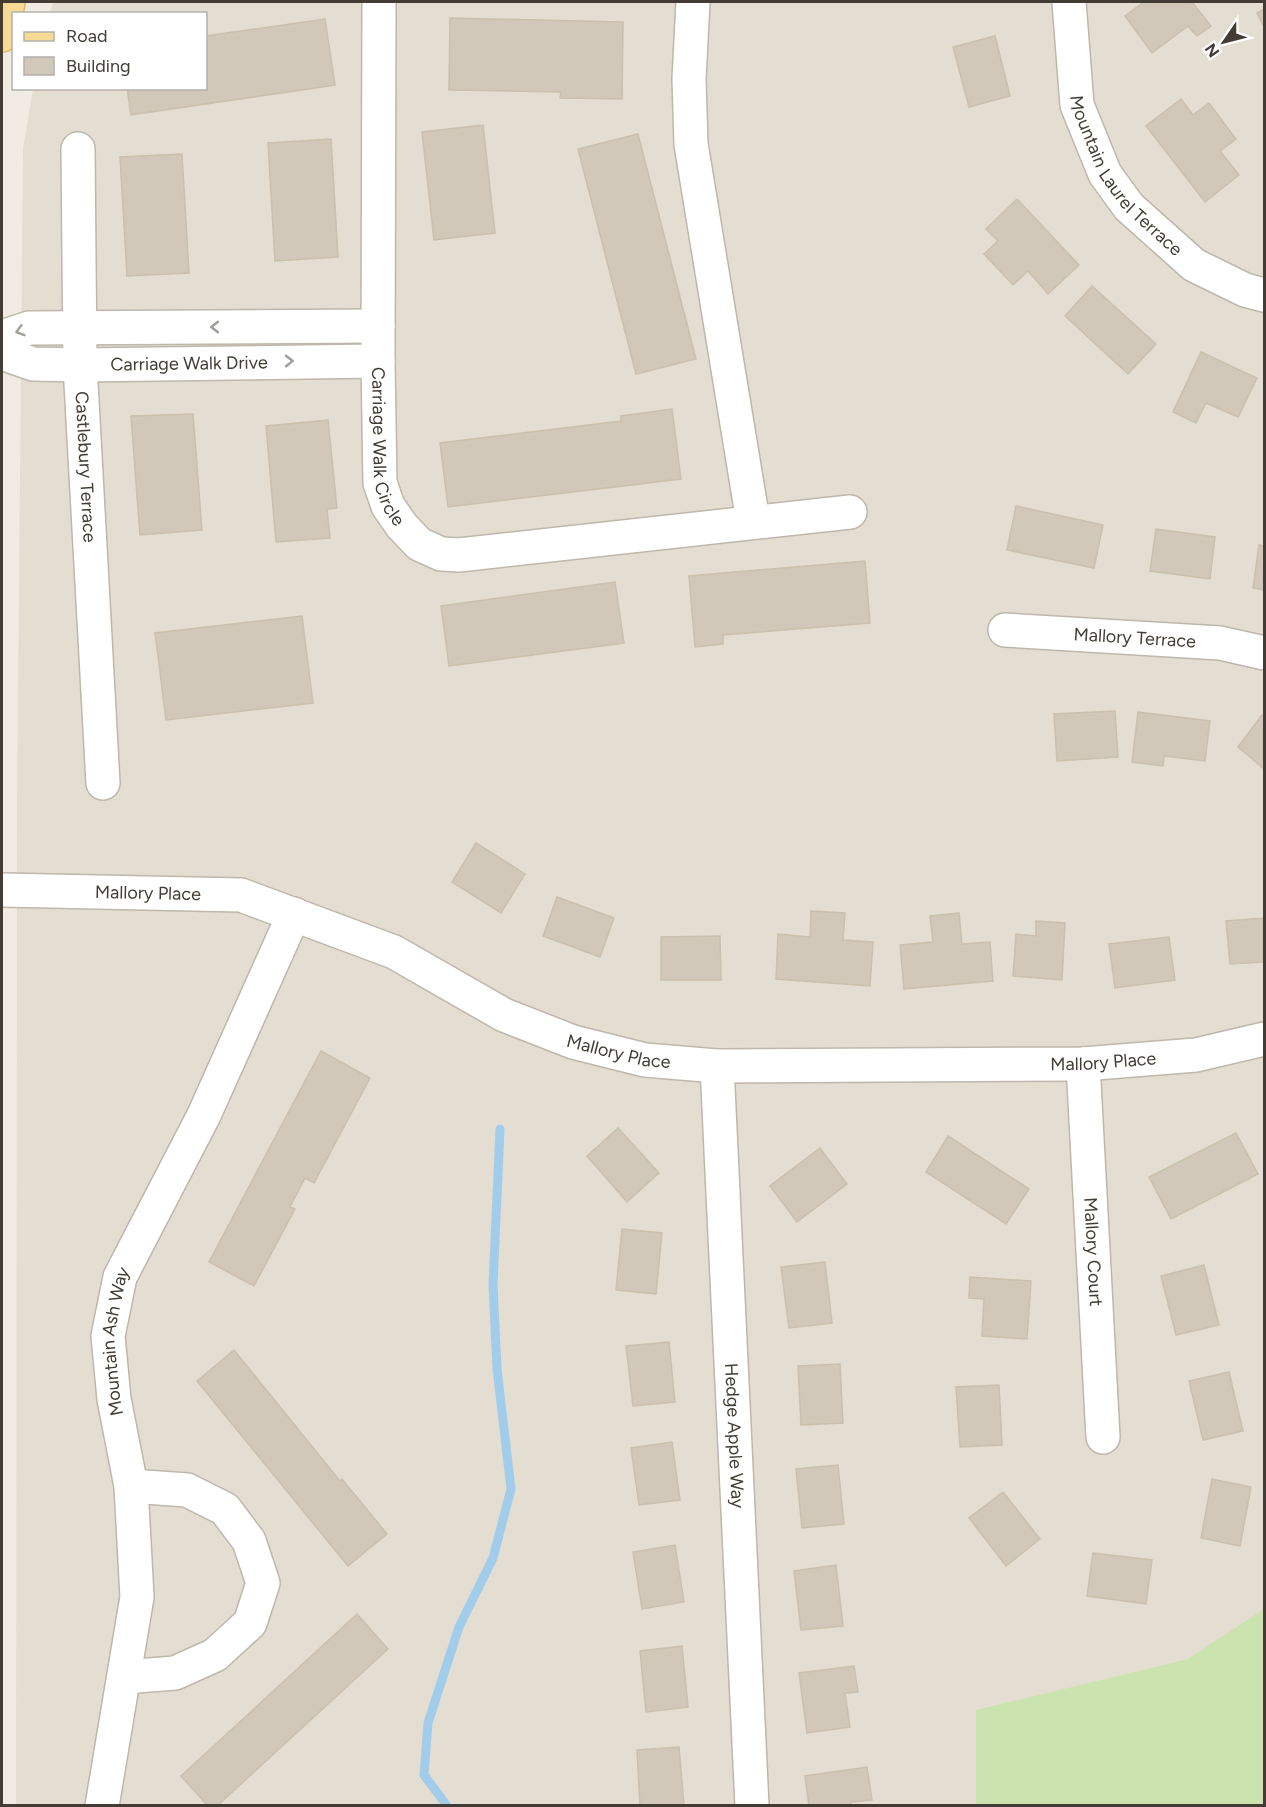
<svg xmlns="http://www.w3.org/2000/svg" width="1266" height="1807" font-family="Figtree,sans-serif">
	<rect width="100%" height="100%" fill="#f0ece3"/>
	<polygon fill="#e4ded2" points="53,2 1264,2 1264,1805 16,1806 17,805 23,148 33,89 206,88 206,14 50,13"/>
	<polygon fill="#cbe3ae" points="1264,1609 1264,1805 976,1805 976,1710 1188,1659"/>
	<g fill="none" stroke-linecap="round" stroke-linejoin="round">
		<polyline stroke="#a2cdea" stroke-width="9" points="447,1806 424,1775 428,1723 459,1627 493,1558 511,1489 497,1369 493,1285 500,1129"/>
	</g>
	<g fill="#d1c8ba" stroke="#cbbfad" stroke-width="1.5">
		<polygon points="1144,2 1192,2 1211,26 1197,36 1188,26 1152,53 1125,16"/>
		<polygon points="1264,9 1264,27 1257,13"/>
		<polygon points="450,18 623,22 622,99 560,98 561,92 449,90"/>
		<polygon points="325,19 335,85 131,115 127,88 206,88 206,36"/>
		<polygon points="995,36 1010,96 969,107 953,47"/>
		<polygon points="1181,99 1193,115 1209,103 1236,139 1220,151 1239,175 1205,202 1146,126"/>
		<polygon points="483,125 495,233 434,240 422,132"/>
		<polygon points="638,134 696,359 636,374 578,149"/>
		<polygon points="331,139 338,257 275,261 268,143"/>
		<polygon points="182,154 189,273 127,276 120,157"/>
		<polygon points="1017,199 1079,265 1048,294 1028,271 1013,285 984,254 998,241 986,229"/>
		<polygon points="1092,286 1156,344 1128,374 1065,316"/>
		<polygon points="1201,352 1257,378 1238,417 1206,403 1196,423 1173,412"/>
		<polygon points="672,409 681,479 448,507 440,443 621,421 621,416"/>
		<polygon points="193,414 202,530 140,535 131,416"/>
		<polygon points="328,420 337,508 327,509 330,538 276,542 266,426"/>
		<polygon points="1016,506 1103,525 1094,568 1007,550"/>
		<polygon points="1156,529 1215,537 1210,579 1150,571"/>
		<polygon points="1259,545 1264,546 1264,590 1253,588"/>
		<polygon points="865,561 870,623 723,635 723,644 695,647 689,576"/>
		<polygon points="615,582 624,643 449,666 441,606"/>
		<polygon points="302,616 313,703 166,720 155,633"/>
		<polygon points="1115,711 1118,757 1057,761 1054,714"/>
		<polygon points="1138,712 1210,721 1205,761 1164,756 1163,766 1132,762"/>
		<polygon points="1262,715 1264,717 1264,769 1238,747"/>
		<polygon points="476,843 525,874 501,913 452,882"/>
		<polygon points="557,897 614,918 600,957 543,936"/>
		<polygon points="811,911 845,913 843,940 873,942 870,986 776,979 778,934 810,937"/>
		<polygon points="959,913 962,944 990,942 993,981 904,989 900,945 933,942 930,916"/>
		<polygon points="1264,918 1264,962 1230,964 1226,921"/>
		<polygon points="1036,921 1065,923 1062,980 1013,976 1016,934 1036,936"/>
		<polygon points="720,936 721,980 661,980 661,937"/>
		<polygon points="1169,937 1175,980 1115,988 1109,944"/>
		<polygon points="321,1051 370,1078 314,1183 305,1178 290,1207 295,1209 254,1286 209,1262"/>
		<polygon points="618,1128 659,1173 627,1202 587,1156"/>
		<polygon points="1236,1133 1258,1174 1171,1219 1149,1177"/>
		<polygon points="948,1136 1029,1189 1006,1224 926,1172"/>
		<polygon points="820,1148 847,1184 797,1222 770,1186"/>
		<polygon points="622,1229 662,1233 656,1294 616,1290"/>
		<polygon points="825,1262 832,1323 789,1328 781,1267"/>
		<polygon points="1204,1265 1219,1325 1176,1335 1161,1276"/>
		<polygon points="970,1277 1031,1281 1027,1339 982,1336 984,1299 969,1298"/>
		<polygon points="669,1342 675,1402 633,1406 626,1346"/>
		<polygon points="234,1350 340,1481 342,1479 387,1534 348,1566 197,1381"/>
		<polygon points="840,1364 843,1423 801,1425 798,1366"/>
		<polygon points="1229,1372 1243,1431 1203,1440 1189,1381"/>
		<polygon points="999,1385 1002,1445 960,1447 956,1387"/>
		<polygon points="672,1442 680,1500 639,1505 631,1448"/>
		<polygon points="838,1465 844,1524 802,1528 796,1469"/>
		<polygon points="1212,1479 1251,1487 1240,1546 1201,1538"/>
		<polygon points="1003,1492 1040,1539 1006,1566 969,1518"/>
		<polygon points="675,1545 684,1602 642,1609 633,1552"/>
		<polygon points="1093,1553 1152,1560 1146,1604 1087,1596"/>
		<polygon points="836,1565 843,1626 801,1630 794,1571"/>
		<polygon points="357,1614 388,1649 217,1806 208,1806 181,1776"/>
		<polygon points="682,1646 688,1707 646,1712 640,1651"/>
		<polygon points="854,1666 858,1692 845,1693 850,1727 807,1733 799,1673"/>
		<polygon points="679,1747 684,1806 640,1806 637,1750"/>
		<polygon points="867,1767 872,1800 851,1802 851,1806 809,1806 805,1776"/>
	</g>
	<g fill="none" stroke-linecap="round" stroke-linejoin="round">
		<g stroke="#beb7aa" stroke-width="36">
			<g id="minor">
				<path id="s1" d="M379,2L378,361L380,483L388,506L402,526L419,544L441,554L459,555L850,512"/>
				<polyline points="693,2 689,79 691,144 753,521"/>
				<path id="s2" d="M1069,2L1077,105L1105,174L1129,207L1194,265L1245,290L1264,295"/>
				<path id="s3" d="M78,149L80,365L103,783"/>
				<polyline points="2,337 29,328 378,326"/>
				<path id="s4" d="M2,353L33,364L80,365L378,361"/>
				<path id="s5" d="M1005,630L1220,643L1264,653"/>
				<path id="s6" d="M2,890L241,895L394,952L504,1015L573,1042L645,1060L717,1066L1083,1064L1196,1055L1264,1039"/>
				<path id="s7" d="M1083,1064L1103,1437"/>
				<path id="s8" d="M717,1066L752,1806"/>
				<polyline points="124,1677 175,1673 215,1655 250,1623 263,1583 249,1541 225,1509 187,1490 131,1486"/>
				<path id="s9" d="M102,1806L137,1597L131,1486L114,1399L108,1336L120,1277L204,1115L294,914"/>
			</g>
		</g>
		<g stroke="#dbb767" stroke-width="36">
			<polyline id="major" points="2,35 8,2"/>
		</g>
		<use href="#minor" stroke="#fff" stroke-width="33"/>
		<use href="#major" stroke="#f7db95" stroke-width="33"/>
	</g>
	<defs><path id="oneway-chevron" d="M-2-3.5L2.5 0L-2 3.5" fill="none" stroke-width="1.6" stroke-linecap="round" stroke-linejoin="round" transform="scale(1.5)"/></defs>
	<g stroke="#a09e9a">
		<use href="#oneway-chevron" transform="translate(215 327) rotate(180)"/>
		<use href="#oneway-chevron" transform="translate(20 331) rotate(164)"/>
		<use href="#oneway-chevron" transform="translate(289 361) rotate(-1)"/>
	</g>
	<g text-anchor="middle" dominant-baseline="central" stroke-width="4.5" stroke-linejoin="round" paint-order="stroke">
		<g font-size="18" fill="#423c34" stroke="#fff">
			<text stroke="none"><textPath href="#s2" startOffset="190">Mountain Laurel Terrace</textPath></text>
			<text stroke="none"><textPath href="#s4" startOffset="189">Carriage Walk Drive</textPath></text>
			<text stroke="none"><textPath href="#s1" startOffset="446">Carriage Walk Circle</textPath></text>
			<text stroke="none"><textPath href="#s3" startOffset="318">Castlebury Terrace</textPath></text>
			<text stroke="none"><textPath href="#s5" startOffset="130">Mallory Terrace</textPath></text>
			<text stroke="none"><textPath href="#s6" startOffset="146">Mallory Place</textPath></text>
			<text stroke="none"><textPath href="#s6" startOffset="650">Mallory Place</textPath></text>
			<text stroke="none"><textPath href="#s6" startOffset="1136">Mallory Place</textPath></text>
			<text stroke="none"><textPath href="#s7" startOffset="188">Mallory Court</textPath></text>
			<text stroke="none"><textPath href="#s9" startOffset="470">Mountain Ash Way</textPath></text>
			<text stroke="none"><textPath href="#s8" startOffset="370">Hedge Apple Way</textPath></text>
		</g>
	</g>
	<rect width="1266" height="1807" fill="none" stroke="#423c34" stroke-width="6"/>
	<rect x="12" y="12" width="195" height="78" fill="#ffffff" stroke="#b3b1ae" stroke-width="1.5"/>
	<rect x="24" y="32" width="30" height="9" fill="#f7db95" stroke="#b3b1ae" stroke-width="1.5"/>
	<text x="66" y="42" font-size="18" fill="#423c34">Road</text>
	<rect x="24" y="57" width="30" height="18" fill="#d1c8ba" stroke="#b3b1ae" stroke-width="1.5"/>
	<text x="66" y="72" font-size="18" fill="#423c34">Building</text>
	<g transform="translate(1224 42) rotate(235)" stroke="#ffffff" stroke-width="4.5" paint-order="stroke">
	<path d="M0-4.5L10 22L0 15L-10 22Z" fill="#423c34"/>
	<text y="-9" font-size="16" font-weight="bold" text-anchor="middle" fill="#423c34">N</text>
	</g>
</svg>
